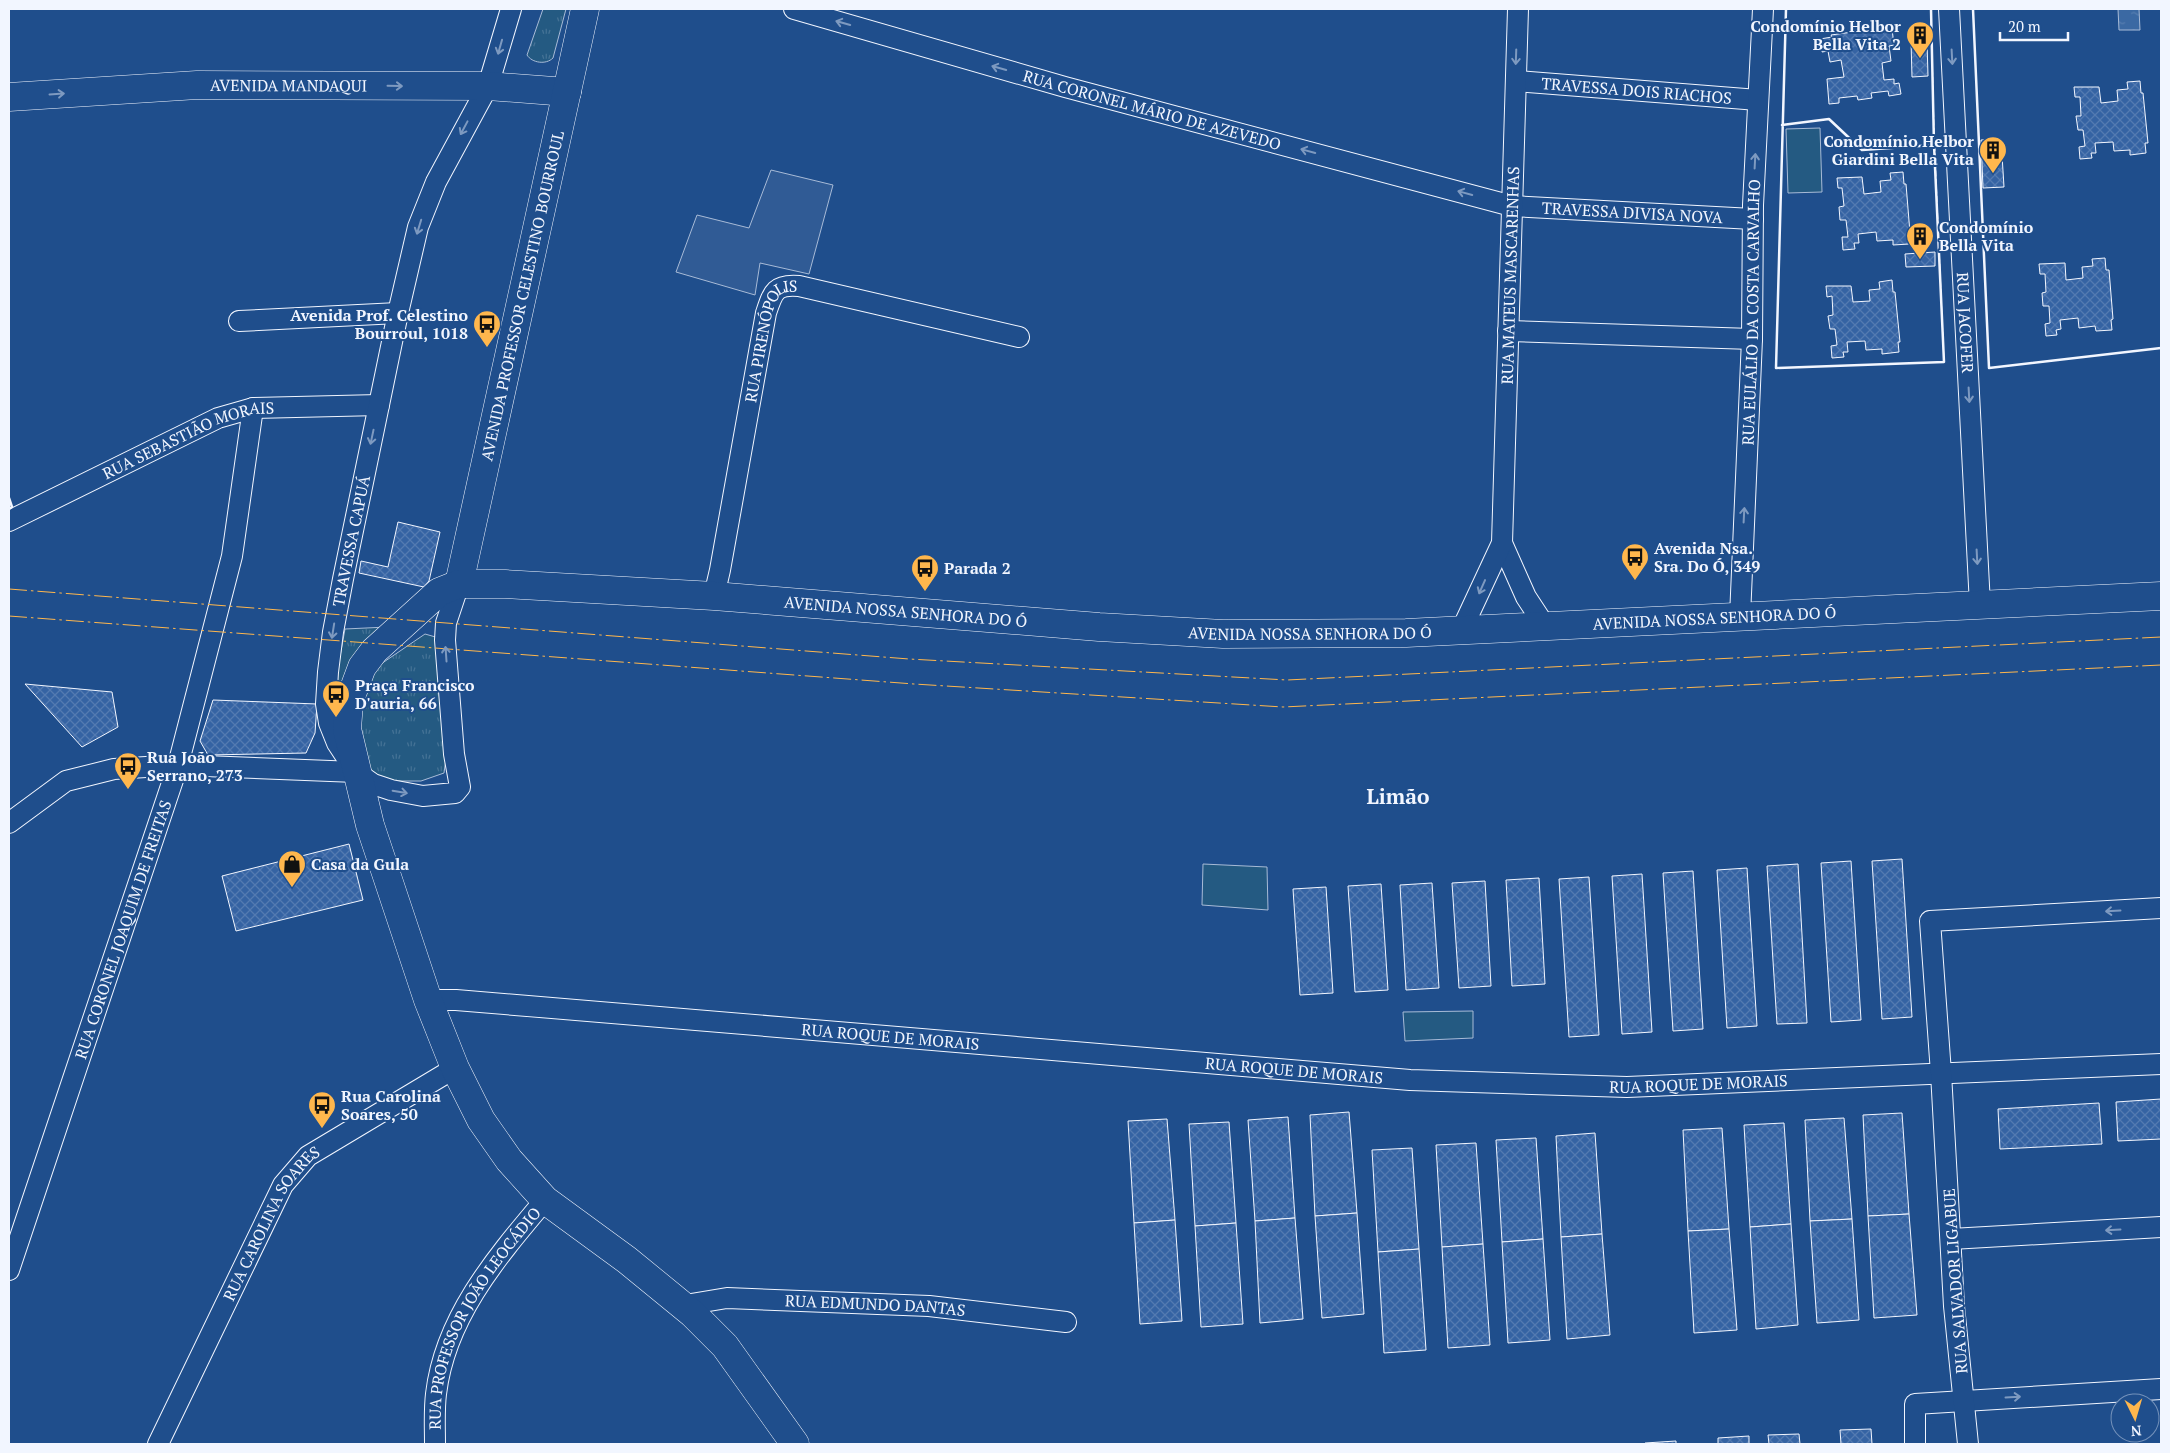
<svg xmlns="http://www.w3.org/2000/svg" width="2170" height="1453" font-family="'PT Serif',serif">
	<defs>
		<pattern id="grass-tufts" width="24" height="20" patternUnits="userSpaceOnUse" patternTransform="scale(1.25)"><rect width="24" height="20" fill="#245a82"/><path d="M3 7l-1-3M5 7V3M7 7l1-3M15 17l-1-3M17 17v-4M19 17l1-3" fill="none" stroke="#447295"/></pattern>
		<pattern id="water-ripples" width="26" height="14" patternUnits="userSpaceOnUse" patternTransform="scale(1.25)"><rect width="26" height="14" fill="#3b69a3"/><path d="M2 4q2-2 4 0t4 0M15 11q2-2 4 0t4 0" fill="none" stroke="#587fb1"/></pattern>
		<pattern id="building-cross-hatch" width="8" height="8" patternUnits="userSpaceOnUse" patternTransform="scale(1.25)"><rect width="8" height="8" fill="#3563a3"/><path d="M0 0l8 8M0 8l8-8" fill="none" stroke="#537ab1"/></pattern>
	</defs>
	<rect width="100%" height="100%" fill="#1f4e8c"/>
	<g fill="url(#grass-tufts)" stroke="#a8bbd7">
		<path d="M543,9H566L553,58C546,65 532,63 527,55Z"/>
		<polygon points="387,627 331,706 345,629"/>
		<polygon points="425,634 439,638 447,752 444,773 421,781 381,781 368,773 355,715 375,668"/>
	</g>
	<g fill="#245a82" stroke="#a8bbd7">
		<polygon points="1820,128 1822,192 1788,193 1786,129"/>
		<polygon points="1203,864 1267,867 1268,910 1202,905"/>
		<polygon points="1473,1011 1473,1038 1405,1041 1403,1012"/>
	</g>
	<polygon fill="#305b95" stroke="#a8bbd7" points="771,170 833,185 809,274 760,263 755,295 676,272 697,215 749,228"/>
	<polygon fill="url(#water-ripples)" stroke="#a8bbd7" points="2118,9 2139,9 2140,30 2119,30"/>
	<g fill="url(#building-cross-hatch)" stroke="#f2f6ff">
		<polygon points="1881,28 1881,31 1892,29 1894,45 1889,46 1891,61 1882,63 1884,80 1894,79 1894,84 1899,83 1901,94 1889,96 1888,91 1871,93 1872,98 1858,100 1857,96 1839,98 1839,103 1829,104 1827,79 1844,77 1841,60 1830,62 1828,51 1822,52 1820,39 1832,37 1831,35"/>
		<polygon points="1911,41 1927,41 1928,76 1912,77"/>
		<polygon points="2140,81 2141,93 2143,93 2148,143 2145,143 2146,153 2130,155 2130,150 2114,151 2113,142 2095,143 2096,153 2091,153 2092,158 2080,159 2079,147 2085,146 2083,130 2078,130 2076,116 2081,116 2080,97 2075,97 2074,87 2099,87 2101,103 2118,101 2117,90 2128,89 2127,82"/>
		<polygon points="2001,139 2004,187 1983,188 1981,140"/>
		<polygon points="1903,172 1904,184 1906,184 1910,233 1908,233 1909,244 1893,245 1893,240 1877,241 1876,232 1858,234 1859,243 1854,243 1855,249 1843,250 1842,237 1848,237 1846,220 1840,220 1839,207 1844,206 1842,188 1838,188 1837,178 1862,177 1864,194 1881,192 1880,181 1891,180 1890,173"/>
		<polygon points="1935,252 1935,266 1906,267 1905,254"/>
		<polygon points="2105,258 2106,270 2109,270 2113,319 2111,320 2112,330 2096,331 2095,326 2079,328 2078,318 2060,320 2061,329 2056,330 2057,335 2046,336 2045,324 2050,323 2049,306 2043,306 2042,293 2046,292 2045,274 2040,274 2039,264 2065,263 2066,280 2083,278 2082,267 2093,266 2092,259"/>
		<polygon points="1892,280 1893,292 1895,292 1900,342 1898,342 1899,352 1882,354 1882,349 1866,350 1865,341 1847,342 1848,352 1843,352 1844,357 1832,358 1831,346 1837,345 1835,329 1830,329 1828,316 1833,315 1832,296 1827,297 1826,286 1851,286 1853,302 1870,301 1869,290 1880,289 1879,282"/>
		<polygon points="398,522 440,532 429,581 424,587 359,573 361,561 388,567"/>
		<polygon points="25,684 112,692 118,727 82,747"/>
		<polygon points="213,700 317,704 315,733 306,753 208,755 200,741"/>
		<polygon points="349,844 363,900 236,931 222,876"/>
		<polygon points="1902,859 1912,1017 1882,1019 1872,861"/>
		<polygon points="1851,861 1861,1020 1831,1022 1821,863"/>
		<polygon points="1798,864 1807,1023 1777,1024 1767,866"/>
		<polygon points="1747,868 1757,1026 1727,1028 1717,870"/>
		<polygon points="1693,871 1703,1029 1673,1031 1663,873"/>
		<polygon points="1642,874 1652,1032 1622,1034 1612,876"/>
		<polygon points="1589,877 1599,1035 1569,1037 1559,879"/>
		<polygon points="1539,878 1545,984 1512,986 1506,880"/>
		<polygon points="1485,881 1491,986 1459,988 1452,883"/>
		<polygon points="1432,883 1439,988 1406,990 1400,885"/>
		<polygon points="1381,884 1388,990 1355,992 1348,886"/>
		<polygon points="1326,887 1333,993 1300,995 1293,889"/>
		<polygon points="2161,1099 2161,1139 2118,1141 2116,1102"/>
		<polygon points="2099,1103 2102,1144 2000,1149 1998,1109"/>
		<polygon points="1349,1112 1357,1213 1315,1216 1310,1115"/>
		<polygon points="1902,1113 1909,1214 1868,1216 1863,1115"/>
		<polygon points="1288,1117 1295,1218 1255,1221 1248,1120"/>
		<polygon points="1844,1118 1852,1219 1810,1221 1805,1120"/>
		<polygon points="1167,1119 1175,1220 1134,1223 1128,1121"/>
		<polygon points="1229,1122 1236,1223 1195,1226 1189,1124"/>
		<polygon points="1784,1123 1791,1224 1750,1227 1744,1125"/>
		<polygon points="1722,1128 1729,1229 1688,1231 1683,1130"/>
		<polygon points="1595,1133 1602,1234 1561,1237 1556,1136"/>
		<polygon points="1536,1138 1543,1239 1502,1242 1496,1140"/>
		<polygon points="1476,1143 1483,1244 1442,1247 1436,1145"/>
		<polygon points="1412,1148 1419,1249 1378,1252 1372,1150"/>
		<polygon points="1357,1213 1364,1314 1322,1318 1315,1216"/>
		<polygon points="1909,1214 1917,1315 1874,1318 1868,1216"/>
		<polygon points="1295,1218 1303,1319 1260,1323 1255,1221"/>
		<polygon points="1852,1219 1859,1320 1817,1323 1810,1221"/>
		<polygon points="1175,1220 1182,1321 1140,1324 1134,1223"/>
		<polygon points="1236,1223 1243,1324 1201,1327 1195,1226"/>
		<polygon points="1791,1224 1798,1325 1756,1329 1750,1227"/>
		<polygon points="1729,1229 1737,1330 1694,1333 1688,1231"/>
		<polygon points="1602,1234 1610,1335 1567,1339 1561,1237"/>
		<polygon points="1543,1239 1550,1340 1508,1343 1502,1242"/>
		<polygon points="1483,1244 1490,1345 1448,1348 1442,1247"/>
		<polygon points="1419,1249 1426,1350 1384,1353 1378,1252"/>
		<polygon points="1871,1429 1872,1444 1841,1444 1840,1430"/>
		<polygon points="1799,1434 1800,1444 1769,1444 1768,1435"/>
		<polygon points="1749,1436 1749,1444 1718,1444 1718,1438"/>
		<polygon points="1676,1441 1676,1444 1645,1444 1645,1443"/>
	</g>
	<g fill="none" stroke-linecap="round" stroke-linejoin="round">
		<g stroke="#f2f6ff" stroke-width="22">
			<g id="minor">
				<path id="s1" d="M794,9L1065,87L1512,206L1753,219"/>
				<path id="s2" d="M1949,9L1980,605"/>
				<path id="s3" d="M1516,81L1758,100"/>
				<polyline points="239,321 398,313"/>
				<polyline points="1508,331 1752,339"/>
				<path id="s4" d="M9,521L218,418L253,408L379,405"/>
				<polyline points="1502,543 1526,597 1545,626"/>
				<path id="s5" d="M459,584L446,623L445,640L454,754L460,787L455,793L423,796L391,790L373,784L356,772L337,743L329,723L326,704L328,672L333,632L343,579L398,313L418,227L436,182L488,86L511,9"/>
				<path id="s6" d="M714,596L720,570L766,313C773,292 775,284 799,286L1019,337"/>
				<path id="s7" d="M1740,617L1752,339L1753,205L1763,9"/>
				<path id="s8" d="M1461,631L1502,543L1518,9"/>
				<polyline points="9,823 66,781 114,769 178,765 356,772"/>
				<path id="s9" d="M428,1000H456L1410,1080L1627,1087L2161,1064"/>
				<polyline points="1951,1239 2161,1227"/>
				<path id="s10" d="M9,1270L178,765L232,556L253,408"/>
				<path id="s11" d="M685,1305L727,1298L929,1306L1066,1322"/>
				<path id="s12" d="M158,1444L283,1185L308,1156L455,1068"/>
				<path id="s13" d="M435,1444C435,1428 434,1410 436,1394C445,1317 497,1257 545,1200"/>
				<polyline points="1915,1444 1915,1404 2161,1389"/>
				<polyline points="1968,1444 1954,1306 1941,1073 1930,921 2161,908"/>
			</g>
		</g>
		<g stroke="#f2f6ff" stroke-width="29">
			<g id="secondary">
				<path id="s14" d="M9,97L197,85L488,86L567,92"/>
				<path id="s15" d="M459,584L585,9"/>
				<path id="s16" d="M795,1444L725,1346L693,1314L627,1260L545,1200L509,1160L481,1120L455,1068L428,1000L370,825L347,729L349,702L362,667L374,651L439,592L459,584H505L714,596L1099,627L1223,634L1406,633L2161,596"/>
			</g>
		</g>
		<use href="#minor" stroke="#1f4e8c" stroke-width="20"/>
		<use href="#secondary" stroke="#1f4e8c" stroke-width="28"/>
		<polyline stroke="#f2f6ff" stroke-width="1" stroke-dasharray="6 2.5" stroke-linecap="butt" points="1931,9 1934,130 1944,362"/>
		<g stroke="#f2f6ff" stroke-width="2.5">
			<polyline points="1931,9 1934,145"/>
			<polyline points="1973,9 1989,368 2161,348"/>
			<polyline points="1782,125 1829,119 1862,150 1934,145 1944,362 1776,368 1786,9"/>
			<polyline points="9,498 12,507 9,509"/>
		</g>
		<g stroke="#ffb74d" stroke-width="1" stroke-dasharray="18 4 2.5 4" stroke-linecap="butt">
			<polyline points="9,589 909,659 1287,680 2161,637"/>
			<polyline points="9,616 914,684 1283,707 2161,665"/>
		</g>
	</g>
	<defs><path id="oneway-shaft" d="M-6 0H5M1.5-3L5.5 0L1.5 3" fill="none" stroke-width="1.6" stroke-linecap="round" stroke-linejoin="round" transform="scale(1.25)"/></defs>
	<g stroke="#7e9ac0">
		<use href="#oneway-shaft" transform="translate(843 23) rotate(-164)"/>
		<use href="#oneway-shaft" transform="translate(500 47) rotate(106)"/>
		<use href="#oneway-shaft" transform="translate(1516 57) rotate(92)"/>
		<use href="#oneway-shaft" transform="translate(1952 57) rotate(87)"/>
		<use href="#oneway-shaft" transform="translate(999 68) rotate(-164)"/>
		<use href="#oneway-shaft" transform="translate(395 86) rotate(1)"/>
		<use href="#oneway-shaft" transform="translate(57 94) rotate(-4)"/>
		<use href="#oneway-shaft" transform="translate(464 128) rotate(118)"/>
		<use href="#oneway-shaft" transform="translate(1308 151) rotate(-165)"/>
		<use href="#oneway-shaft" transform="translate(1755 161) rotate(-87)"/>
		<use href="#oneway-shaft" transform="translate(1465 193) rotate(-165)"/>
		<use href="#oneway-shaft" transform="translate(419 227) rotate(107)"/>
		<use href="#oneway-shaft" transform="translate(1969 395) rotate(87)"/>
		<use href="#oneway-shaft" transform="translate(372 437) rotate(102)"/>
		<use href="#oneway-shaft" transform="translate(1744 515) rotate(-87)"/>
		<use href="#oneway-shaft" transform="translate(1977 557) rotate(87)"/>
		<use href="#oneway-shaft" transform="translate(1482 587) rotate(114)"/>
		<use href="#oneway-shaft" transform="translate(333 631) rotate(99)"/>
		<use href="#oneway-shaft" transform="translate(446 654) rotate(-94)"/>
		<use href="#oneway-shaft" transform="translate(400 792) rotate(10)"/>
		<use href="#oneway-shaft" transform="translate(2113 911) rotate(177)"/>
		<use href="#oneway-shaft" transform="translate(2113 1230) rotate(177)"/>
		<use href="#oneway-shaft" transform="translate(2013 1397) rotate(-3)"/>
	</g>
	<defs>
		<g id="building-pin" transform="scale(1.4375)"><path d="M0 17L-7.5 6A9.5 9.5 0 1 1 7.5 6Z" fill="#ffb74d" stroke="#1f4e8c"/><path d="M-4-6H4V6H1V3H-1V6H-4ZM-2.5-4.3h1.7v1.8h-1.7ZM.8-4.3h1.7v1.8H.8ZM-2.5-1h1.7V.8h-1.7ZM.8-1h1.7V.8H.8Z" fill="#111"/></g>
		<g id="bus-pin" transform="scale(1.4375)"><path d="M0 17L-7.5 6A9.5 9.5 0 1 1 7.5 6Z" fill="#ffb74d" stroke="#1f4e8c"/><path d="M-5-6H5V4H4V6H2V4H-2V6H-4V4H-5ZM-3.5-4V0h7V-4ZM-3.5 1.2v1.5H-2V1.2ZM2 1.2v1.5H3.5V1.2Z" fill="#111"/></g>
		<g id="shop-pin" transform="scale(1.4375)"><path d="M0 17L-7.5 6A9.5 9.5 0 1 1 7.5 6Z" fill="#ffb74d" stroke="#1f4e8c"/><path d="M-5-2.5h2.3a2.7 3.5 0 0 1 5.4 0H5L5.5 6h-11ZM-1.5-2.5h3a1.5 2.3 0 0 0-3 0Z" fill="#111"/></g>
	</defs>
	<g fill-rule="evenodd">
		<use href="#building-pin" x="1920" y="35"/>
		<use href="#building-pin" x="1993" y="150"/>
		<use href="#building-pin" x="1920" y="236"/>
		<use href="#bus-pin" x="487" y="324"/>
		<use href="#bus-pin" x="1635" y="557"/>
		<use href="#bus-pin" x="925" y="568"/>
		<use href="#bus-pin" x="336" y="694"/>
		<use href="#bus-pin" x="128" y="766"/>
		<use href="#shop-pin" x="292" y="864"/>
		<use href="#bus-pin" x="322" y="1105"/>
	</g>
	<g text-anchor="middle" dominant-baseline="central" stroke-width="4" stroke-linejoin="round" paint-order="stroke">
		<g font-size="16" font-weight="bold" fill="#f2f6ff" stroke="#1f4e8c" text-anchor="start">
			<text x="1901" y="26" text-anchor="end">Condomínio Helbor<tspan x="1901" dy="18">Bella Vita 2</tspan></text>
			<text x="1974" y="141" text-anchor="end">Condomínio Helbor<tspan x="1974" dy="18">Giardini Bella Vita</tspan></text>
			<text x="1939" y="227">Condomínio<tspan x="1939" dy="18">Bella Vita</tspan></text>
			<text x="468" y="315" text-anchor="end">Avenida Prof. Celestino<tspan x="468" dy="18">Bourroul, 1018</tspan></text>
			<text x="1654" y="548">Avenida Nsa.<tspan x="1654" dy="18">Sra. Do Ó, 349</tspan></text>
			<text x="944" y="568">Parada 2</text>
			<text x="355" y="685">Praça Francisco<tspan x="355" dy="18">D'auria, 66</tspan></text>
			<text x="147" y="757">Rua João<tspan x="147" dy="18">Serrano, 273</tspan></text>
			<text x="311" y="864">Casa da Gula</text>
			<text x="341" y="1096">Rua Carolina<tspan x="341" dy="18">Soares, 50</tspan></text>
		</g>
		<g font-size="16" fill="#f2f6ff" stroke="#1f4e8c">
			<text stroke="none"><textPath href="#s14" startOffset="280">AVENIDA MANDAQUI</textPath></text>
			<text stroke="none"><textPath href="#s3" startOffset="121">TRAVESSA DOIS RIACHOS</textPath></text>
			<text stroke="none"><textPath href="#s1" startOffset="372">RUA CORONEL MÁRIO DE AZEVEDO</textPath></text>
			<text stroke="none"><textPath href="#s1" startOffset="865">TRAVESSA DIVISA NOVA</textPath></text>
			<text stroke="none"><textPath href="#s8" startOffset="365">RUA MATEUS MASCARENHAS</textPath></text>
			<text stroke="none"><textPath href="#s15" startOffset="295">AVENIDA PROFESSOR CELESTINO BOURROUL</textPath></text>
			<text stroke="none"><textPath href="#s7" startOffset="305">RUA EULÁLIO DA COSTA CARVALHO</textPath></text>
			<text stroke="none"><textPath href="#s2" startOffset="314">RUA JACOFER</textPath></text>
			<text stroke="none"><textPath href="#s6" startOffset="266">RUA PIRENÓPOLIS</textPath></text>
			<text stroke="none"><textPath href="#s4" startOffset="198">RUA SEBASTIÃO MORAIS</textPath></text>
			<text stroke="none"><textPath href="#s5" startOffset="559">TRAVESSA CAPUÁ</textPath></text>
			<text stroke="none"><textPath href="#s16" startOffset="1511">AVENIDA NOSSA SENHORA DO Ó</textPath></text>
			<text stroke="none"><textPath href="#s16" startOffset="2321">AVENIDA NOSSA SENHORA DO Ó</textPath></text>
			<text stroke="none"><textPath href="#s16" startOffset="1916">AVENIDA NOSSA SENHORA DO Ó</textPath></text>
			<text stroke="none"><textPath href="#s10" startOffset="359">RUA CORONEL JOAQUIM DE FREITAS</textPath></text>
			<text stroke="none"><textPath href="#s9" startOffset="464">RUA ROQUE DE MORAIS</textPath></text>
			<text stroke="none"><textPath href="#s9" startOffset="869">RUA ROQUE DE MORAIS</textPath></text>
			<text stroke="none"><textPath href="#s9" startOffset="1274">RUA ROQUE DE MORAIS</textPath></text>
			<text stroke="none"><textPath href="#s12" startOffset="249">RUA CAROLINA SOARES</textPath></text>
			<text transform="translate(1955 1281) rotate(-94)">RUA SALVADOR LIGABUE</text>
			<text stroke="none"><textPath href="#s11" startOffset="191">RUA EDMUNDO DANTAS</textPath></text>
			<text stroke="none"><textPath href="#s13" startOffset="139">RUA PROFESSOR JOÃO LEOCÁDIO</textPath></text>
		</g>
		<g font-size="21" font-weight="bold" fill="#f2f6ff" stroke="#1f4e8c">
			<text x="1398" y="796">Limão</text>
		</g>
	</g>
	<rect width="2170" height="1453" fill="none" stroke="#f2f6ff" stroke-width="20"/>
	<g transform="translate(2135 1418) rotate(175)"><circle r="24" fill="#1f4e8c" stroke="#7391ba"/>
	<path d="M0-4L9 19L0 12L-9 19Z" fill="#ffb74d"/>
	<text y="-8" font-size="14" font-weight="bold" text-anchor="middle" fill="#f2f6ff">N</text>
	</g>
	<path d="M2000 32v8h68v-8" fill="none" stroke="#f2f6ff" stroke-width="2.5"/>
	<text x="2008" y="32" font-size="15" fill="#f2f6ff" stroke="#1f4e8c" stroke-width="4" paint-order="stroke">20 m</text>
</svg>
